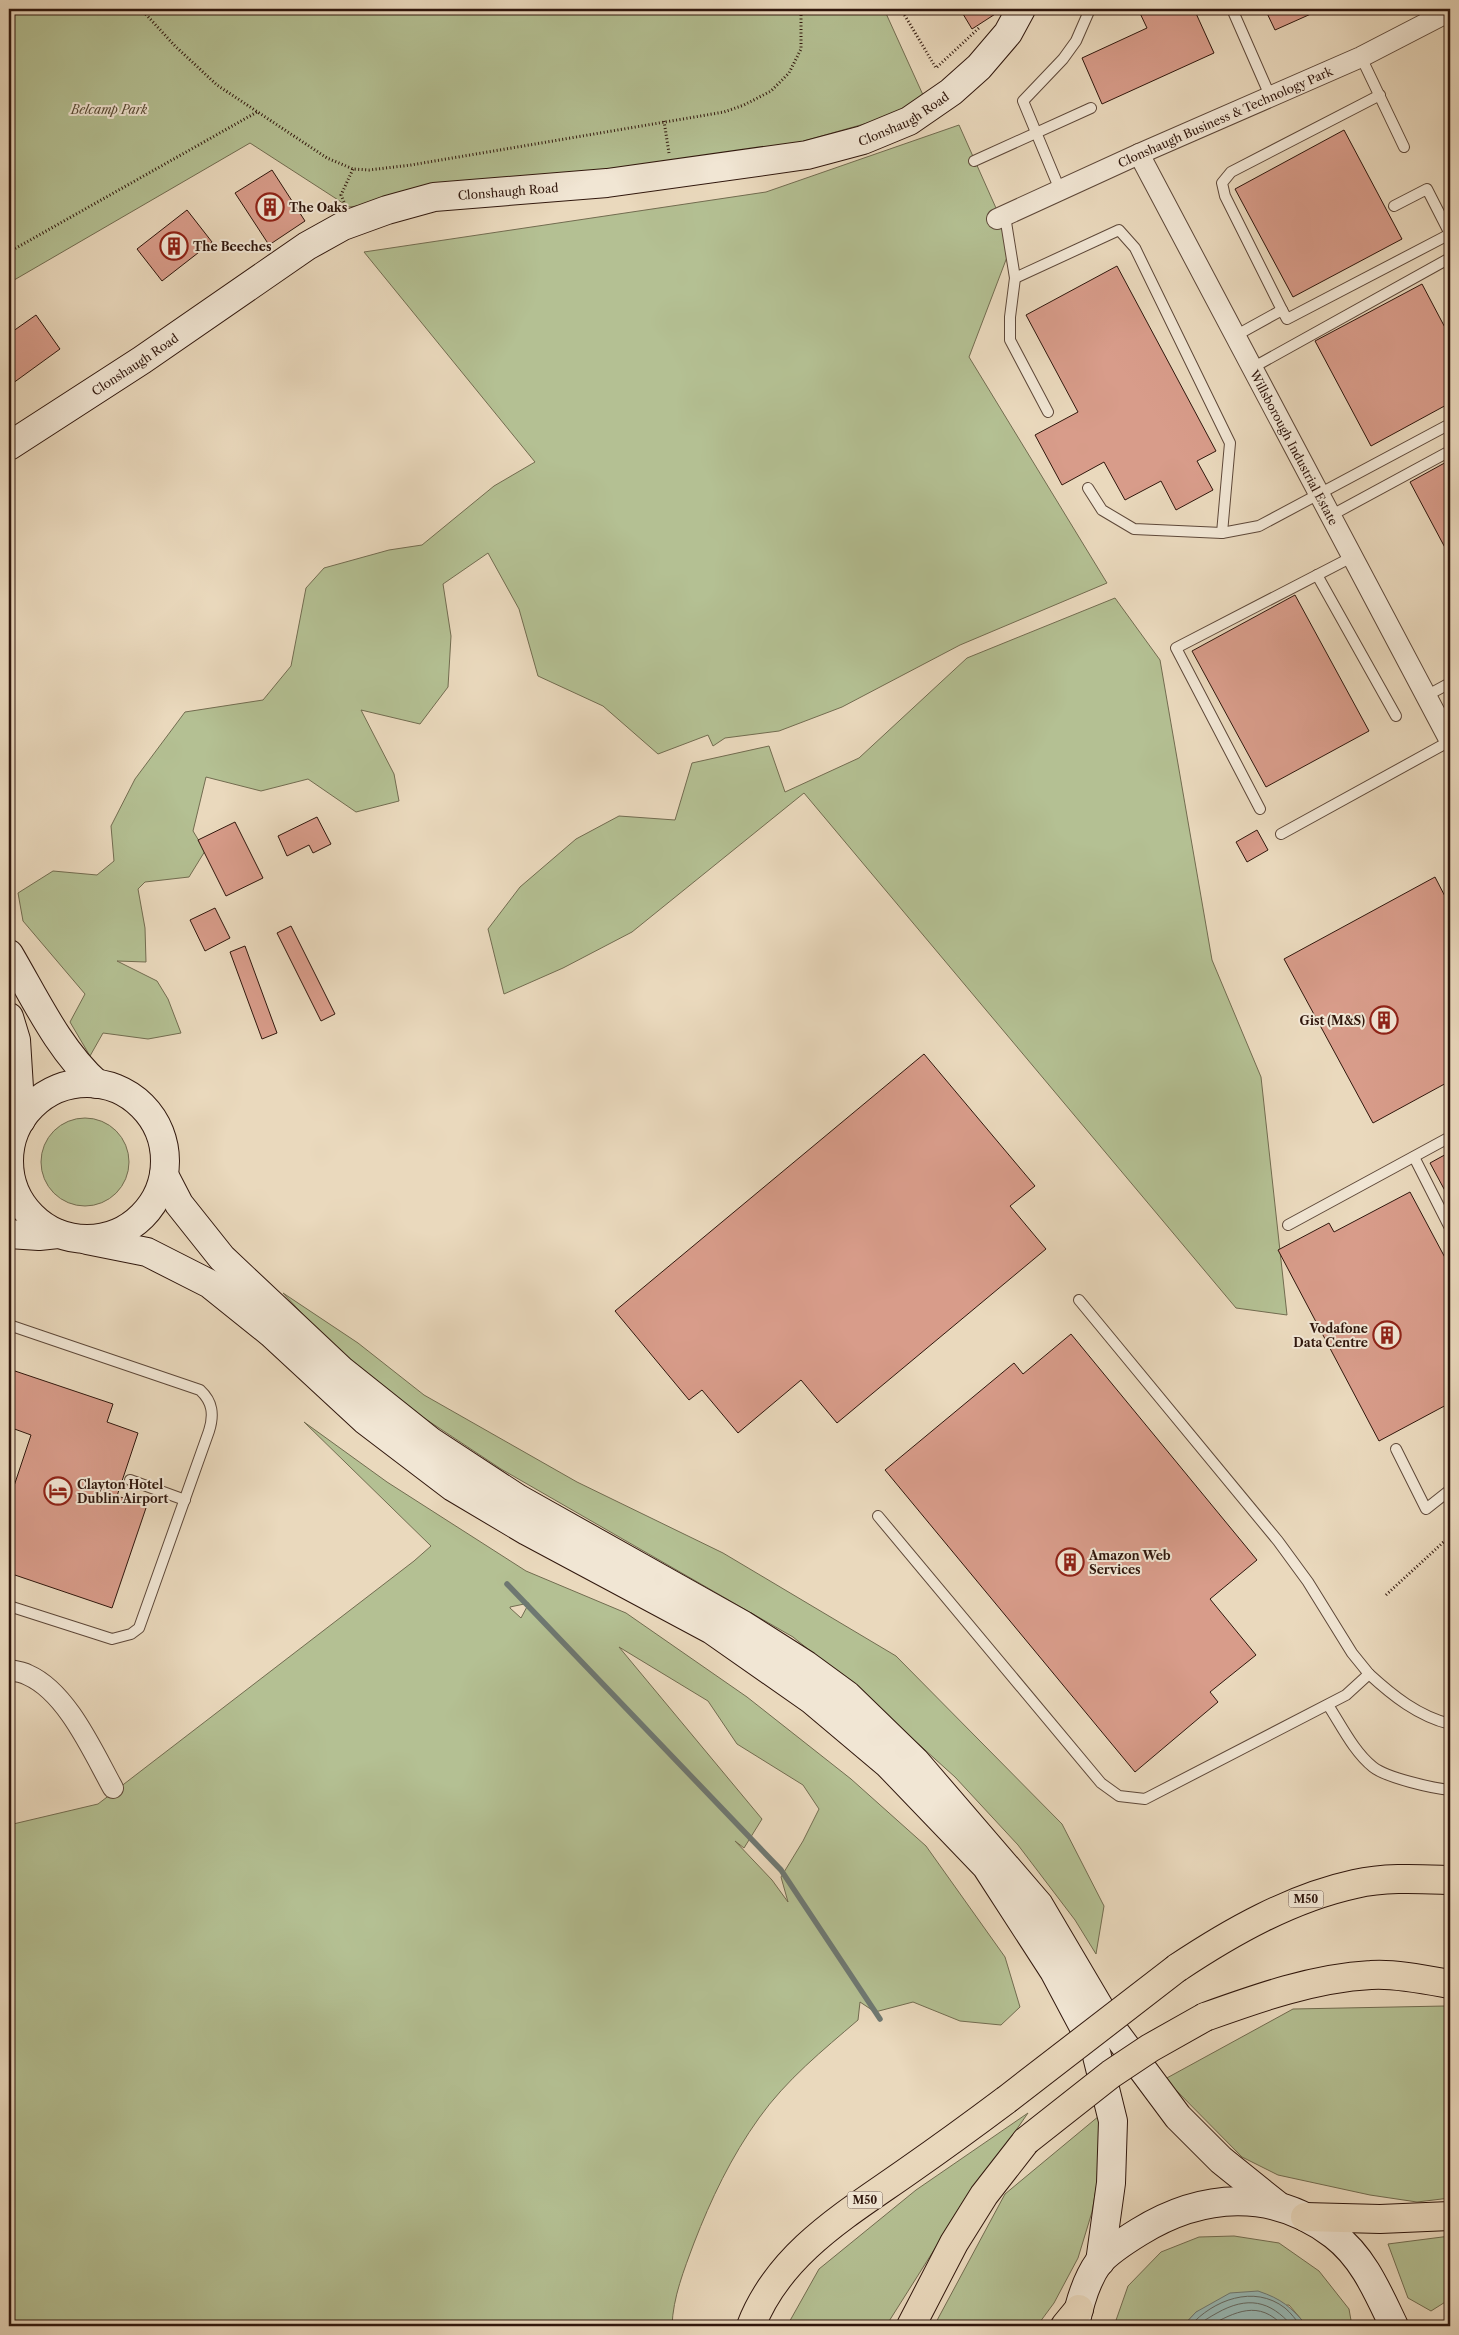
<svg xmlns="http://www.w3.org/2000/svg" width="1459" height="2335" font-family="'Libre Caslon Text',serif">
	<rect width="100%" height="100%" fill="#ead9bd"/>
	<filter id="stains"><feTurbulence type="fractalNoise" baseFrequency=".004" numOctaves="4"/><feColorMatrix values="0 0 0 0 .2 0 0 0 0 .09 0 0 0 0 .02 0 0 0 .5 -.17"/></filter>
	<radialGradient id="worn" r=".72"><stop offset=".6" stop-color="#630" stop-opacity="0"/><stop offset="1" stop-color="#630" stop-opacity=".3"/></radialGradient>
	<g fill="#b4c093" stroke="#726c50" fill-rule="evenodd">
		<polygon points="9,9 884,9 928,106 747,157 349,207 250,143 9,283"/>
		<polygon points="959,125 1012,244 969,357 1107,583 960,645 842,707 779,731 725,738 713,746 708,735 658,754 603,706 538,676 519,609 488,553 443,584 451,636 448,687 420,724 361,710 394,774 399,801 356,812 308,779 261,791 206,777 193,831 205,851 189,877 145,882 138,889 145,928 146,962 117,961 157,981 168,999 181,1033 148,1039 103,1033 90,1056 70,1022 85,994 23,921 18,893 53,871 97,875 114,861 111,826 135,779 185,712 263,700 291,666 306,588 324,568 389,550 422,545 494,486 535,462 364,252 766,192"/>
		<polygon points="1115,598 1160,660 1212,960 1261,1077 1287,1315 1236,1308 804,793 632,932 563,968 504,994 488,929 520,887 576,839 619,816 675,820 692,763 769,746 785,792 859,758 967,658"/>
		<circle cx="85" cy="1162" r="44"/>
		<polygon points="283,1293 358,1343 424,1395 577,1482 723,1553 896,1656 1062,1824 1104,1906 1096,1954 1075,1920 1018,1845 955,1777 855,1687 793,1637 501,1469 359,1375"/>
		<path d="M304,1422L387,1482L526,1571L626,1613L747,1697L851,1779L926,1846L1005,1957L1020,2007L1001,2025L960,2021L913,2002L875,2012L860,2002L858,2020C823,2050 786,2080 759,2118C731,2157 711,2199 694,2243C684,2270 673,2297 672,2326H9V1825L98,1804L414,1561L431,1546ZM529,1603L521,1618L510,1608V1607ZM619,1647L708,1701L737,1744L803,1785L819,1809L803,1841L781,1877L788,1902L772,1880L735,1841L744,1848L762,1819Z"/>
		<polygon points="1445,2006 1450,2008 1450,2198 1417,2202 1370,2195 1278,2175 1242,2157 1165,2079 1293,2009"/>
		<polygon points="1028,2113 946,2231 886,2326 787,2326 819,2269 916,2190"/>
		<polygon points="1099,2116 1101,2160 1092,2212 1078,2258 1054,2303 1037,2326 934,2326 1005,2194"/>
		<polygon points="1234,2236 1279,2243 1319,2271 1349,2309 1352,2326 1307,2326 1289,2305 1196,2312 1183,2326 1114,2326 1128,2286 1161,2252 1199,2237"/>
		<polygon points="1450,2236 1450,2299 1431,2311 1408,2298 1388,2244"/>
	</g>
	<path fill="#98b9b5" stroke="#6e7872" d="M1258,2291C1282,2299 1291,2307 1307,2326H1183L1196,2312L1230,2293Z"/>
	<g fill="none" stroke-linecap="round" stroke-linejoin="round">
		<g stroke="#646861" stroke-width="1">
			<path d="M1190,2326C1213,2300 1254,2284 1285,2308C1291,2313 1296,2320 1301,2326"/>
			<path d="M1198,2326C1204,2320 1210,2317 1217,2313C1247,2296 1270,2300 1292,2326"/>
			<path d="M1209,2326C1235,2312 1259,2299 1283,2326"/>
		</g>
		<polyline stroke="#6e7872" stroke-width="5.5" points="507,1584 781,1870 880,2019"/>
	</g>
	<g fill="#d89c8a" stroke="#30170d">
		<polygon points="960,9 1003,9 972,29"/>
		<polygon points="1138,9 1194,9 1214,53 1102,104 1082,58 1147,28"/>
		<polygon points="1265,9 1322,9 1275,30"/>
		<polygon points="1344,130 1402,239 1293,297 1235,189"/>
		<polygon points="272,170 305,221 269,245 235,193"/>
		<polygon points="187,210 212,242 162,281 137,249"/>
		<polygon points="1117,266 1216,451 1197,461 1213,490 1176,510 1161,481 1125,500 1104,462 1062,485 1035,435 1078,412 1026,315"/>
		<polygon points="1422,284 1450,337 1450,403 1371,446 1315,341"/>
		<polygon points="36,315 60,349 9,386 9,334"/>
		<polygon points="1450,460 1450,557 1410,482"/>
		<polygon points="1295,595 1369,731 1266,787 1192,651"/>
		<polygon points="317,817 331,844 313,853 309,845 287,856 278,836"/>
		<polygon points="235,822 263,878 226,896 198,840"/>
		<polygon points="1257,830 1268,850 1247,862 1236,842"/>
		<polygon points="1435,877 1450,906 1450,1081 1373,1123 1284,959"/>
		<polygon points="215,908 230,938 205,951 190,920"/>
		<polygon points="291,926 335,1014 321,1021 277,933"/>
		<polygon points="245,946 277,1033 262,1039 230,952"/>
		<polygon points="924,1054 1035,1186 1010,1206 1046,1249 837,1423 801,1380 738,1433 702,1390 689,1400 615,1311"/>
		<polygon points="1450,1152 1450,1200 1430,1163"/>
		<polygon points="1410,1192 1450,1267 1450,1403 1379,1441 1278,1250 1329,1223 1334,1232"/>
		<polygon points="1071,1334 1257,1560 1210,1599 1256,1655 1210,1692 1218,1702 1135,1772 885,1470 1014,1363 1023,1374"/>
		<polygon points="9,1369 113,1404 107,1422 138,1433 117,1496 147,1505 112,1608 9,1573 9,1501 31,1435 9,1427"/>
	</g>
	<g fill="none" stroke-linecap="round" stroke-linejoin="round">
		<g stroke="#5e4839" stroke-width="12">
			<g id="lane">
				<polyline points="1232,9 1271,98"/>
				<polyline points="1361,57 1404,147"/>
				<polyline points="1380,95 1231,172 1222,183 1225,196 1282,310 1287,319 1450,234"/>
				<polyline points="974,161 1091,108"/>
				<polyline points="1060,190 1023,101 1063,59 1076,41 1090,9"/>
				<polyline points="1394,206 1427,189 1450,234"/>
				<polyline points="1005,216 1015,278 1010,317 1010,340 1048,412"/>
				<polyline points="1015,278 1119,230 1135,248 1230,443 1222,533"/>
				<polyline points="1235,336 1282,310"/>
				<polyline points="1252,368 1450,258"/>
				<polyline points="1088,488 1102,510 1134,529 1222,533 1259,526 1450,424"/>
				<polyline points="1330,516 1450,451"/>
				<polyline points="1317,575 1396,716"/>
				<polyline points="1426,696 1450,683"/>
				<polyline points="1260,809 1176,648 1352,557"/>
				<polyline points="1281,834 1450,741"/>
				<polyline points="1414,1157 1450,1228"/>
				<polyline points="1288,1225 1450,1137"/>
				<path d="M9,1325L200,1390C213,1402 214,1415 209,1431L139,1628L131,1634L112,1639L9,1606"/>
				<polyline points="1396,1449 1426,1509 1450,1490"/>
				<polyline points="130,1480 185,1500"/>
				<polyline points="878,1516 1101,1783 1119,1796 1145,1799 1346,1695 1369,1674 1352,1653 1308,1582 1278,1541 1079,1300"/>
				<path d="M1369,1674C1393,1696 1418,1716 1450,1724"/>
				<path d="M1328,1705C1341,1725 1354,1752 1373,1767C1387,1778 1432,1788 1450,1790"/>
			</g>
		</g>
		<g stroke="#5e4839" stroke-width="22">
			<g id="street">
				<path id="s1" d="M1139,154L1450,741"/>
				<path id="s2" d="M997,219L1139,154L1361,57L1450,11"/>
				<path d="M9,1670C15,1671 22,1672 28,1675C67,1692 93,1752 113,1788"/>
			</g>
		</g>
		<g stroke="#30170d" stroke-width="30">
			<g id="secondary">
				<path id="s3" d="M9,446L142,360L307,246L343,226L387,210L434,197L607,183L807,155L863,140L909,121L951,92L979,67L1008,33L1021,9"/>
				<path d="M9,954C35,998 58,1049 97,1084"/>
				<polyline points="9,1017 16,1040 21,1120"/>
				<circle cx="87" cy="1161" r="78"/>
				<polyline points="164,1175 179,1204 222,1258 341,1370 430,1441 517,1498 743,1625 806,1665 847,1695 915,1761 1039,1905 1111,2027 1178,2117 1221,2160 1277,2205"/>
				<polyline points="9,1234 39,1236 58,1234"/>
				<polyline points="87,1240 147,1252 210,1284 271,1333 365,1420 453,1487 527,1531 712,1630 812,1700 888,1764 986,1866 1054,1971 1095,2048 1113,2121 1111,2183 1100,2262"/>
				<path d="M1075,2326C1079,2305 1086,2280 1099,2262C1109,2251 1126,2240 1139,2232C1202,2193 1273,2188 1334,2235C1364,2258 1378,2293 1394,2326"/>
			</g>
		</g>
		<g stroke="#30170d" stroke-width="30">
			<g id="highway">
				<path d="M1177,1968C1231,1932 1291,1898 1355,1884C1386,1877 1419,1879 1450,1880"/>
				<path d="M1205,2017C1258,1998 1314,1978 1371,1975C1393,1973 1428,1980 1450,1984"/>
				<polyline points="1305,2217 1380,2219 1450,2216"/>
				<path d="M751,2326C779,2253 847,2214 908,2171C941,2148 974,2124 1006,2100"/>
				<polyline points="911,2326 954,2243 984,2195 1026,2141"/>
				<polyline points="1065,2326 1079,2309"/>
			</g>
		</g>
		<g stroke="#30170d" stroke-width="3" stroke-dasharray="1 2.5" stroke-linecap="butt">
			<polyline points="141,9 175,46 217,85 327,158 353,169 369,170 411,165 724,112 744,105 771,91 789,73 801,49 801,9"/>
			<polyline points="901,9 936,68 980,27"/>
			<polyline points="664,121 669,153"/>
			<polyline points="344,202 341,195 353,169"/>
			<polyline points="9,252 257,112"/>
			<polyline points="1386,1595 1450,1536"/>
		</g>
		<use href="#lane" stroke="#f1e6d4" stroke-width="10"/>
		<use href="#street" stroke="#f1e6d4" stroke-width="20"/>
		<use href="#secondary" stroke="#f1e6d4" stroke-width="28"/>
		<use href="#highway" stroke="#ead9bd" stroke-width="28"/>
		<g stroke="#30170d" stroke-width="30" stroke-linecap="butt">
			<g id="highway-bridge">
				<polyline points="1006,2100 1177,1968"/>
				<polyline points="1026,2141 1111,2074 1150,2048 1205,2017"/>
			</g>
		</g>
		<use href="#highway-bridge" stroke="#ead9bd" stroke-width="28"/>
	</g>
	<defs>
		<g id="building-ring" transform="scale(1.4375)"><circle r="9.5" fill="#f1e6d4" stroke="#8f2418" stroke-width="1.5"/><path d="M-4-6H4V6H1V3H-1V6H-4ZM-2.5-4.3h1.7v1.8h-1.7ZM.8-4.3h1.7v1.8H.8ZM-2.5-1h1.7V.8h-1.7ZM.8-1h1.7V.8H.8Z" fill="#8f2418"/></g>
		<g id="hotel-ring" transform="scale(1.4375)"><circle r="9.5" fill="#f1e6d4" stroke="#8f2418" stroke-width="1.5"/><path d="M-6-4.5h1.5V1H6V5H4.5V3h-9V5H-6ZM-4 0a1.8 1.8 0 1 1 3.6 0ZM.5 0V-2.5h3Q6-2.5 6 0Z" fill="#8f2418"/></g>
	</defs>
	<g fill-rule="evenodd">
		<use href="#building-ring" x="270" y="207"/>
		<use href="#building-ring" x="174" y="246"/>
		<use href="#building-ring" x="1384" y="1020"/>
		<use href="#building-ring" x="1387" y="1335"/>
		<use href="#hotel-ring" x="58" y="1491"/>
		<use href="#building-ring" x="1070" y="1562"/>
	</g>
	<g text-anchor="middle" dominant-baseline="central" stroke-width="4" stroke-linejoin="round" paint-order="stroke">
		<g fill="#f1e6d4" stroke="#6a5549" stroke-width="1">
			<rect x="1288.5" y="1890.5" width="35" height="17" rx="4"/>
			<rect x="847.5" y="2191.5" width="35" height="17" rx="4"/>
		</g>
		<g font-size="11" font-weight="bold" fill="#30170d">
			<text x="1306" y="1899">M50</text>
			<text x="865" y="2200">M50</text>
		</g>
		<g font-size="12" font-style="italic" fill="#584a35" stroke="#f1e6d4">
			<text x="109" y="109">Belcamp Park</text>
		</g>
		<g font-size="12" fill="#30170d" stroke="#f1e6d4">
			<text stroke="none"><textPath href="#s3" startOffset="975">Clonshaugh Road</textPath></text>
			<text stroke="none"><textPath href="#s2" startOffset="250">Clonshaugh Business &amp; Technology Park</textPath></text>
			<text stroke="none"><textPath href="#s3" startOffset="570">Clonshaugh Road</textPath></text>
			<text stroke="none"><textPath href="#s3" startOffset="150">Clonshaugh Road</textPath></text>
			<text stroke="none"><textPath href="#s1" startOffset="332">Willsborough Industrial Estate</textPath></text>
		</g>
		<g font-size="12" font-weight="bold" fill="#30170d" stroke="#f1e6d4" text-anchor="start">
			<text x="289" y="207">The Oaks</text>
			<text x="193" y="246">The Beeches</text>
			<text x="1365" y="1020" text-anchor="end">Gist (M&amp;S)</text>
			<text x="1368" y="1328" text-anchor="end">Vodafone<tspan x="1368" dy="14">Data Centre</tspan></text>
			<text x="77" y="1484">Clayton Hotel<tspan x="77" dy="14">Dublin Airport</tspan></text>
			<text x="1089" y="1555">Amazon Web<tspan x="1089" dy="14">Services</tspan></text>
		</g>
	</g>
	<rect width="1459" height="2335" fill="none" stroke="#ead9bd" stroke-width="30"/>
	<rect x="10" y="10" width="1439" height="2315" fill="none" stroke="#30170d" stroke-width="2.5"/>
	<rect x="15" y="15" width="1429" height="2305" fill="none" stroke="#30170d"/>
	<rect width="100%" height="100%" filter="url(#stains)"/>
	<rect width="100%" height="100%" fill="url(#worn)"/>
</svg>
